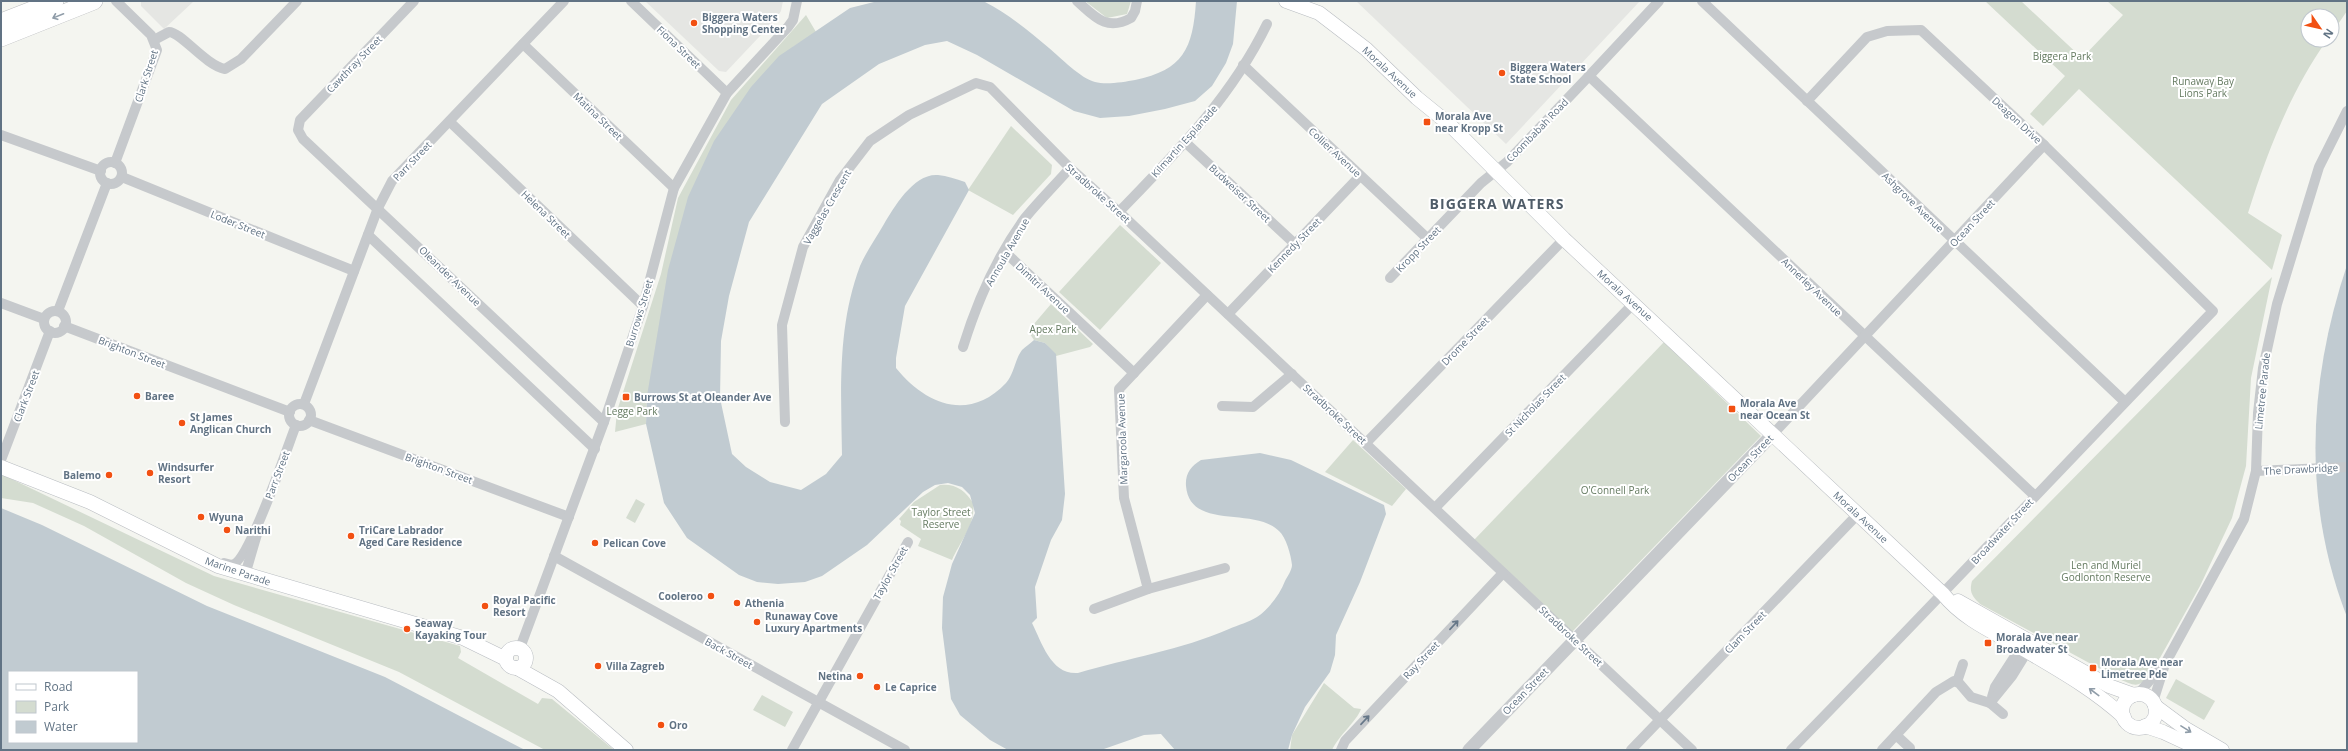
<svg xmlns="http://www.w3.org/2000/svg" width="2348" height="751" font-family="'Open Sans',sans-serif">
	<rect width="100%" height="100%" fill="#f4f5f0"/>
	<g fill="#e5e6e3">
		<polygon points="141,1 194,1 164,29 141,6"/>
		<polygon points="645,1 783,1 781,11 774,21 726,72 719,71"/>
		<polygon points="1356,1 1640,1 1506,144"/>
	</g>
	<g fill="#d4dcd0">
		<polygon points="1085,1 1131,1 1127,14 1107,18"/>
		<path d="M1985,1H2021L2082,58L2123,15L2107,1H2347V11L2332,33V16H2308V40H2327C2290,92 2267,153 2248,213L2282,235L2272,270L2079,89L2043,126L2030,114L2065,76Z"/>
		<polygon points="806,15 816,32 793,47 647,396 646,424 615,432 617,411 661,274 678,198 731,100"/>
		<polygon points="1011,126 1052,165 1051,174 1013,215 968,190"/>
		<polygon points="1120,225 1161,263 1100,330 1059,292"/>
		<path d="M2272,277L2251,378L2246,466L2232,518L2200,586L2151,674C2138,689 2135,686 2117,678L1980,604C1972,596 1969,592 1972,581Z"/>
		<polygon points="1051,304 1093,344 1090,347 1056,356 1045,343 1034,340 1028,331"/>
		<polygon points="1664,342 1761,436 1571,633 1474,540"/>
		<polygon points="1353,440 1406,489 1392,506 1325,472"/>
		<polygon points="1,474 214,576 460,646 461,652 458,658 538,704 542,698 552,699 614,750 545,750 399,672 234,605 186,583 84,526 33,503 1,498"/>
		<path d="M940,485C955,483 966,491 973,503C976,525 960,541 952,560L918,546L921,539L900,525L901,521L899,519L914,502Z"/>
		<polygon points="636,499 645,504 635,523 626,518"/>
		<polygon points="2176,679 2215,701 2204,720 2166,698"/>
		<path d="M1324,683L1354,708L1361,709C1357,721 1339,735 1332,750H1290L1292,735Z"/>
		<polygon points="762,695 793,712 785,727 753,710"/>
	</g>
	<g fill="#c1cbd1" fill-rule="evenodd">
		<path d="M878,1C894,1 976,0 985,2C1007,13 1030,32 1049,48C1061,58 1080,78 1095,82C1106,85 1124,82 1135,80C1183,70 1193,49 1196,1H1237L1233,44L1226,63L1212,86L1195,101L1165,109L1129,116L1100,118L1074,111L977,55L947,41L925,45L879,64L822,104L749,222L729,296L721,341L720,398L732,454L746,467L770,482L801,490L826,474L842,455C841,391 837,327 860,266C866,252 876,238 884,224C894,207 914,173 938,175C947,176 956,179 965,182L969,190L905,306L896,358V368C926,405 969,422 1006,383C1014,374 1015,359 1022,350C1026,346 1031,343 1034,340L1045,343L1056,354L1065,494L1062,520L1051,540L1035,587L1037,618L1032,623C1042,643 1051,675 1078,673C1128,658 1181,650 1229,629C1238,625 1249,622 1257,617C1269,609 1280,594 1285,581C1287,577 1292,570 1292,565C1291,555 1286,537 1279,531C1254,506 1190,531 1186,486C1185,474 1191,466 1201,460L1260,453L1291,460L1384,505L1386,514L1360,582L1336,635L1335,655L1330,672L1305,707L1292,735L1288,750H1175L1161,734L1144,735L1101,750H1008L990,740L960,715L951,699L942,628L943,597L952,564L975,513L970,495L962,487L948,483L935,485L923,492L867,545L822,576L805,582L778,584L757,582L739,575L687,538L664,503L646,424L647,396L668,270L688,197L714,141L751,87L779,56L850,8Z"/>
		<path d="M2347,265V617C2302,501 2308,382 2347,265Z"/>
		<path d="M1,508L42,525L207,606L385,677L525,750H1ZM9,672H137V742H9Z"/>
	</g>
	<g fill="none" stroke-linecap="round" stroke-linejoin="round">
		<g stroke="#b8bcc1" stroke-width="15">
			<g id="secondary">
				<path d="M1286,1L1319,13L1366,49L1417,98L1449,124L1564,239L1943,594C1963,619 1993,632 2020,647C2057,669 2092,688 2124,717"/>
				<polyline points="1,467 90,502 218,566 463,638 506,659"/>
				<polyline points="1958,601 2109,686 2134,695"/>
				<circle cx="516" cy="658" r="10"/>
				<polyline points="517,668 558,691 626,750"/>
				<circle cx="2139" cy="711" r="17"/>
				<polyline points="2155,706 2186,729 2222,750"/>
				<polyline points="2145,726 2163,732 2202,750"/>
			</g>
		</g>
		<g stroke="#b8babd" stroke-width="18">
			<g id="trunk">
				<polyline points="1,22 55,1"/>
				<polyline points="1,38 94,1"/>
			</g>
		</g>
		<g stroke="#c6c9cc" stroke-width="10">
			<polyline points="414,1 300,120 298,130 303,139 604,422"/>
			<polyline points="631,1 727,93"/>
			<path d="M1077,1C1094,16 1106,32 1131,18L1135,11L1137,1"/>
			<polyline points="1702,1 2125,402"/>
			<path d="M154,40L169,32C181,32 205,65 225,69L241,59L297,1"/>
			<polyline points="523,44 674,188"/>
			<polyline points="1243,65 1428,239"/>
			<polyline points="1589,76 2035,496"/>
			<polyline points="450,122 643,306"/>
			<polyline points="1,135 101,171"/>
			<polyline points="1185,142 1295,244"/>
			<circle cx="111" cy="173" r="11"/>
			<polyline points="115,163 157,50 151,35 116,1"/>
			<polyline points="122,177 354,271"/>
			<path d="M1119,212C1176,153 1231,98 1267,24"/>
			<polyline points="368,235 595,449"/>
			<polyline points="1005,252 1134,373"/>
			<polyline points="1390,278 1481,183 1507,162 1589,76 1659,1"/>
			<polyline points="1,303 44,319"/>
			<polyline points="58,311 107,183"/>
			<circle cx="55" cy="322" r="11"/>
			<polyline points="1228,314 1360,176"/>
			<polyline points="64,326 290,412"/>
			<path d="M963,347C977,302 997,256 1025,218C1039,201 1055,185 1070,168"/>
			<polyline points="304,404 378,208 392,181 564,1"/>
			<circle cx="300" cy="415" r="11"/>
			<polyline points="1222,406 1253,407 1292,374"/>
			<polyline points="309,420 569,517"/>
			<polyline points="785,422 782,325 803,247 840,180 870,141 909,115 976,83 990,87 1070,168 1119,212 1692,750"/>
			<polyline points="1773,434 2044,145"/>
			<polyline points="1366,443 1564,239"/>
			<polyline points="1,460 50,331"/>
			<polyline points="2256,471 2347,467"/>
			<polyline points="1435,508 1634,303"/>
			<polyline points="554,556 905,750"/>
			<path d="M224,563L232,565C249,562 288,445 296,425"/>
			<polyline points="245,575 257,534"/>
			<polyline points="1148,589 1124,498 1119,389 1207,295"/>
			<polyline points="1094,609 1148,589 1225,568"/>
			<polyline points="520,648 604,422 643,306 674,188 727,93 788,27 793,20 797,1"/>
			<polyline points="1957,682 1963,664"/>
			<polyline points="2138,694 2159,670"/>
			<polyline points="1992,697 1995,687 2024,642"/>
			<polyline points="2153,702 2165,664 2244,519 2256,471 2258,413 2263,368 2277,304 2319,167 2347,111"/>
			<polyline points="1990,703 2012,676 2030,647"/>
			<polyline points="1896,735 1910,748"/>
			<polyline points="792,750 908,542"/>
			<polyline points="1341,750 1345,741 1503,573"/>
			<polyline points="1631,750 1858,514"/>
			<path d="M1791,750C1933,605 2072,457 2213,311L2044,145L1921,30L1887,31L1867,37L1807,101"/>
			<polyline points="1882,750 1936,692 1954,681 1959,683 1971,697 1990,703 2003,714"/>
		</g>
		<polyline stroke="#c6c9cc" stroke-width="13" points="1469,750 1773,434"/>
		<use href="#secondary" stroke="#fff" stroke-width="14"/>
		<use href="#trunk" stroke="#fff" stroke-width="17"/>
	</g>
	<defs><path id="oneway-shaft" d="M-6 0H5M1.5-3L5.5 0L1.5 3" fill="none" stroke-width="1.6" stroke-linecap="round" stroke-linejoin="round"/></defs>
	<g stroke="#909da9">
		<use href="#oneway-shaft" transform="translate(58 16) rotate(158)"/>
		<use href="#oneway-shaft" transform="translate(2094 692) rotate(-143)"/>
		<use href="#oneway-shaft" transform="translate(2186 729) rotate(32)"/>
	</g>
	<g stroke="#678">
		<use href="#oneway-shaft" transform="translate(1454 625) rotate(-47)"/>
		<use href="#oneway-shaft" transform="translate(1365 720) rotate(-47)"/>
	</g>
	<g fill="#f25012" stroke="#fff" stroke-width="1.5">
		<circle cx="694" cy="23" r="4"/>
		<circle cx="1502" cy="73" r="4"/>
		<rect x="1423" y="118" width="8" height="8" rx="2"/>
		<circle cx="137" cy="396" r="4"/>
		<rect x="622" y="393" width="8" height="8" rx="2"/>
		<rect x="1728" y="405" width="8" height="8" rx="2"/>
		<circle cx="182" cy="423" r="4"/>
		<circle cx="150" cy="473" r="4"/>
		<circle cx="109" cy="475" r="4"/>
		<circle cx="201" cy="517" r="4"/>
		<circle cx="227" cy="530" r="4"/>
		<circle cx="351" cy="536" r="4"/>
		<circle cx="595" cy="543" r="4"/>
		<circle cx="711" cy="596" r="4"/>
		<circle cx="737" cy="603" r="4"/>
		<circle cx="485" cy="606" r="4"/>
		<circle cx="757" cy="622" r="4"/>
		<circle cx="407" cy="629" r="4"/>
		<rect x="1984" y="639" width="8" height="8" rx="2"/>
		<circle cx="598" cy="666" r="4"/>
		<rect x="2089" y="664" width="8" height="8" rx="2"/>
		<circle cx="860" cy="676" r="4"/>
		<circle cx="877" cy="687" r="4"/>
		<circle cx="661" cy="725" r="4"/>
	</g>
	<g text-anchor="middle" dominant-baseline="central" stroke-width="4" stroke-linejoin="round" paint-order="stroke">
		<g font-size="10" font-weight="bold" fill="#617384" stroke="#fff" text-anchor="start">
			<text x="702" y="17">Biggera Waters<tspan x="702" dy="12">Shopping Center</tspan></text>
			<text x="1510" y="67">Biggera Waters<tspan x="1510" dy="12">State School</tspan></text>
			<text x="1435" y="116">Morala Ave<tspan x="1435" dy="12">near Kropp St</tspan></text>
			<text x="145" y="396">Baree</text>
			<text x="634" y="397">Burrows St at Oleander Ave</text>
			<text x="1740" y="403">Morala Ave<tspan x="1740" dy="12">near Ocean St</tspan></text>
			<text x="190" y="417">St James<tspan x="190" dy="12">Anglican Church</tspan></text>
			<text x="158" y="467">Windsurfer<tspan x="158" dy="12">Resort</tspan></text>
			<text x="101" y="475" text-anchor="end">Balemo</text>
			<text x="209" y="517">Wyuna</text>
			<text x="235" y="530">Narithi</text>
			<text x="359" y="530">TriCare Labrador<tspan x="359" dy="12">Aged Care Residence</tspan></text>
			<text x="603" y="543">Pelican Cove</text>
			<text x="703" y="596" text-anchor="end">Cooleroo</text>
			<text x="493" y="600">Royal Pacific<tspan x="493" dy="12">Resort</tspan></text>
			<text x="745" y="603">Athenia</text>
			<text x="765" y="616">Runaway Cove<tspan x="765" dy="12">Luxury Apartments</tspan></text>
			<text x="415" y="623">Seaway<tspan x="415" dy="12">Kayaking Tour</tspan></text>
			<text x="1996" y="637">Morala Ave near<tspan x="1996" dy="12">Broadwater St</tspan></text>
			<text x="2101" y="662">Morala Ave near<tspan x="2101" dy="12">Limetree Pde</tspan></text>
			<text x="606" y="666">Villa Zagreb</text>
			<text x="852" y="676" text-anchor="end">Netina</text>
			<text x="885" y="687">Le Caprice</text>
			<text x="669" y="725">Oro</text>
		</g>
		<g font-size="10" fill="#617384" stroke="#fff">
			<text transform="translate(679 47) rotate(44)">Fiona Street</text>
			<text transform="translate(354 64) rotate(-46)">Cawthray Street</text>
			<text transform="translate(1390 72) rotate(43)">Morala Avenue</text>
			<text transform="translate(146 76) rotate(-72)">Clark Street</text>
			<text transform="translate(598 116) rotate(44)">Matina Street</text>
			<text transform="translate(2017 120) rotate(43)">Deagon Drive</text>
			<text transform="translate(1537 130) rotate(-46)">Coombabah Road</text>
			<text transform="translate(1184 141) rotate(-48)">Kilmartin Esplanade</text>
			<text transform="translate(1335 152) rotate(43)">Collier Avenue</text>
			<text transform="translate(412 161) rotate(-46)">Parr Street</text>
			<text transform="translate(1098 193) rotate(42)">Stradbroke Street</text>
			<text transform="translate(1240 193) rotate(43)">Budweiser Street</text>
			<text transform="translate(1913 202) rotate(44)">Ashgrove Avenue</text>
			<text transform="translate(827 207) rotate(-60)">Vaggelas Crescent</text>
			<text transform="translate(546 214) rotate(44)">Helena Street</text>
			<text transform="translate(1972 223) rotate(-47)">Ocean Street</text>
			<text transform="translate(238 224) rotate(22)">Loder Street</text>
			<text transform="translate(1294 245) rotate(-46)">Kennedy Street</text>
			<text transform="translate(1418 249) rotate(-46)">Kropp Street</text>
			<text transform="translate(1007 252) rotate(-60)">Annoula Avenue</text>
			<text transform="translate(450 276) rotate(44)">Oleander Avenue</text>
			<text transform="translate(1812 287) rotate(44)">Annerley Avenue</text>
			<text transform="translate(1043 288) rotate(43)">Dimitri Avenue</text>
			<text transform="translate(1625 295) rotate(42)">Morala Avenue</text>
			<text transform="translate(639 313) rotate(-73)">Burrows Street</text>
			<text transform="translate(1465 341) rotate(-46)">Drome Street</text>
			<text transform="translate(132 352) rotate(21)">Brighton Street</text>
			<text transform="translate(2262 391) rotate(-84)">Limetree Parade</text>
			<text transform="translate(26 396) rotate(-69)">Clark Street</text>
			<text transform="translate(1535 405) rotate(-46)">St Nicholas Street</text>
			<text transform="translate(1335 414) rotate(43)">Stradbroke Street</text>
			<text transform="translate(1122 439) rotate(-92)">Margaroola Avenue</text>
			<text transform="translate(1750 458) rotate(-46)">Ocean Street</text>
			<text transform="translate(439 468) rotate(20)">Brighton Street</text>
			<text transform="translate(2301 469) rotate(-3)">The Drawbridge</text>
			<text transform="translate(277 475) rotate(-69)">Parr Street</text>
			<text transform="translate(1861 517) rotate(43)">Morala Avenue</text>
			<text transform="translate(2002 531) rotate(-47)">Broadwater Street</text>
			<text transform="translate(238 571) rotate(19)">Marine Parade</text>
			<text transform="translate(890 573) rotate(-61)">Taylor Street</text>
			<text transform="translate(1745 632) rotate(-46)">Clam Street</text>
			<text transform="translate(1571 636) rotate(43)">Stradbroke Street</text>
			<text transform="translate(729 653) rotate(29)">Back Street</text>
			<text transform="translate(1421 660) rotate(-47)">Ray Street</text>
			<text transform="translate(1525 691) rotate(-46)">Ocean Street</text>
		</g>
		<g font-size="10" fill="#647a60" stroke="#fff">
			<text x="2062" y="56">Biggera Park</text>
			<text x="2203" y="81">Runaway Bay<tspan x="2203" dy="12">Lions Park</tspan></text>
			<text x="1053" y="329">Apex Park</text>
			<text x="632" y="411">Legge Park</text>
			<text x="1615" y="490">O'Connell Park</text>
			<text x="941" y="512">Taylor Street<tspan x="941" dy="12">Reserve</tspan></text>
			<text x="2106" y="565">Len and Muriel<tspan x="2106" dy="12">Godlonton Reserve</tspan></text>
		</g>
		<g font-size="14" font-weight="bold" letter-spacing="1" fill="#4f5c68" stroke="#fff">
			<text x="1497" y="203">BIGGERA WATERS</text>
		</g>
	</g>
	<rect width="2348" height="751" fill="none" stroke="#617384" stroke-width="4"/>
	<rect x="8" y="671" width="130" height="72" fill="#ffffff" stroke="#c0c7ce"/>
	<rect x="16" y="684" width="20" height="6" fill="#ffffff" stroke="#c0c7ce"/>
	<text x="44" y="691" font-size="12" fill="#617384">Road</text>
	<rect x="16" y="701" width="20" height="12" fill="#d4dcd0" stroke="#c0c7ce"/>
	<text x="44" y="711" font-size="12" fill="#617384">Park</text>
	<rect x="16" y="721" width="20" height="12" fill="#c1cbd1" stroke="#c0c7ce"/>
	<text x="44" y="731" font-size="12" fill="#617384">Water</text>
	<g transform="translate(2320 28) rotate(124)"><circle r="19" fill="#ffffff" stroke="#c0c7ce"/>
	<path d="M0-3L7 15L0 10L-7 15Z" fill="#f25012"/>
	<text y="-6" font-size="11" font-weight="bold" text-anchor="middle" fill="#617384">N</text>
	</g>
</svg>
